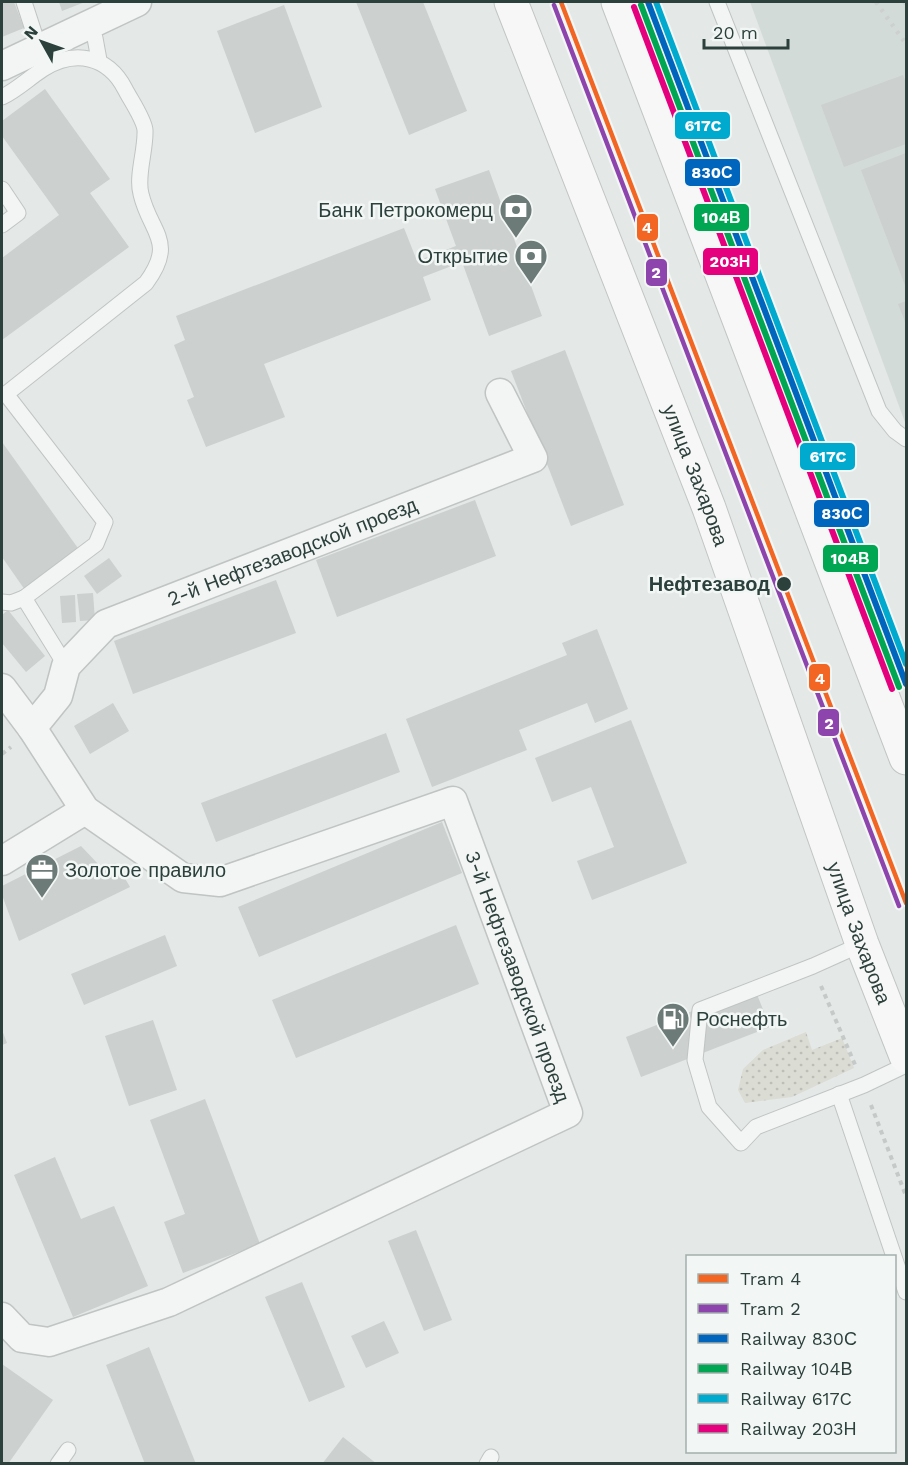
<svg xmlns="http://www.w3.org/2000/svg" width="908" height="1465" font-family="'Work Sans',sans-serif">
	<defs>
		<pattern id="grass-dots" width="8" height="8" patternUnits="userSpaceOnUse" patternTransform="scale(1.5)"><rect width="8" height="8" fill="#dbdcd4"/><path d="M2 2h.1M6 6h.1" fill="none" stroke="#bcbeb7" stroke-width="1.8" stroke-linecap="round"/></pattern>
	</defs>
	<rect width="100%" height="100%" fill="#e4e8e7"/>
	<polygon fill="#d3dbd8" points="750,2 906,2 906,425"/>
	<polygon fill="url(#grass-dots)" points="806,1032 812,1050 842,1038 854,1068 792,1097 745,1103 738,1090 743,1069 763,1050"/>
	<g fill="#ccd0cf">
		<polygon points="2,2 14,2 24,28 2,37"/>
		<polygon points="59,2 85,2 62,11"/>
		<polygon points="356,2 423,2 467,111 409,135"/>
		<polygon points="284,5 322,107 255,133 217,31"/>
		<polygon points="903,75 906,83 906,144 844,167 821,105"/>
		<polygon points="45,89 110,179 90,193 129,247 2,340 2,258 59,215 2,136 2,121"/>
		<polygon points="906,153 906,288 861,170"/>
		<polygon points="489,170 542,316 489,336 462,262 423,277 431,300 264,364 285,417 206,447 187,400 194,397 174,345 185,340 176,316 404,228 417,261 456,246 435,189"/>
		<polygon points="906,301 906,324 898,304"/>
		<polygon points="565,350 624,505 571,526 511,371"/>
		<polygon points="2,442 80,551 25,590 2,557"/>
		<polygon points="475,500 496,556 337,617 316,560"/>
		<polygon points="109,558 122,576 97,594 84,576"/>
		<polygon points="276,580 296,633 133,694 114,641"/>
		<polygon points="93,593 95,620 80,621 77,594"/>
		<polygon points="75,595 76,622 62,623 60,596"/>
		<polygon points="8,610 45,656 26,672 2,643 2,615"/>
		<polygon points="597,629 628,709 595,723 587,703 519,730 527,750 432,787 406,719 567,655 562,643"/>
		<polygon points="113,703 129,731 90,754 74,726"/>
		<polygon points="631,720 687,863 592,900 577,861 614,847 591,787 552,802 535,758"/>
		<polygon points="386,733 400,772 216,842 201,803"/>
		<polygon points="442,822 462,873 259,957 238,907"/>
		<polygon points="81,846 99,865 116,863 130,887 19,941 2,895 2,886"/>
		<polygon points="456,925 479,984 296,1058 272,1000"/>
		<polygon points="165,935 177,966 84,1005 71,974"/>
		<polygon points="754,987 770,1027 641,1077 626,1037"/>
		<polygon points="153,1020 177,1090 129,1106 105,1036"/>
		<polygon points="2,1030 7,1043 2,1045"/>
		<polygon points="205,1099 260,1244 183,1273 164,1222 185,1214 150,1120"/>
		<polygon points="55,1157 81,1219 114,1206 148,1286 73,1317 14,1175"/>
		<polygon points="416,1230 452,1320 424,1331 388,1241"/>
		<polygon points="302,1282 345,1387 309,1402 265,1297"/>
		<polygon points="384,1321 399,1353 366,1368 351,1336"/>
		<polygon points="149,1347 196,1464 145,1464 106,1365"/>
		<polygon points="2,1364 53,1400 8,1464 2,1464"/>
		<polygon points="343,1437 377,1464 322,1464"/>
	</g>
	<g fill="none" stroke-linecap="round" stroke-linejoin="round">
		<g stroke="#c0c4c3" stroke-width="17">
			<g id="service">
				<polyline points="24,2 39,48"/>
				<polyline points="717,2 879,411 895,431 906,439"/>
				<polyline points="87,24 95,38 99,60"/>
				<path d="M2,97C17,90 29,78 43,69C75,49 108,56 125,89C130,99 144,119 145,130C146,150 136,176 141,194C150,233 177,241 146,283L6,394L105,522L96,544L24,598L66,666"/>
				<polyline points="2,189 18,213 2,225"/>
				<polyline points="2,602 11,603 24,598"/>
				<polyline points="862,944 813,966 700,1010 695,1060 709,1107 741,1143 756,1127 864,1085 906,1065"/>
				<polyline points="839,1094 906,1292"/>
				<polyline points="58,1464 68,1450"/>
				<polyline points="487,1464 491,1457"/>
			</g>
		</g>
		<g stroke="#c0c4c3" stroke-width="31">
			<g id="minor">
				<polyline points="2,66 137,2"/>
				<path id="s1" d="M2,688L32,728L85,810L183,878L220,882L453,801L568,1113L169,1302L49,1342L22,1338L2,1317"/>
				<path id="s2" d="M32,728L58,696L66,666L106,624L533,458L500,393"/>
				<polyline points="2,861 85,810"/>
			</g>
		</g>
		<g stroke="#c1c5c4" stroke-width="35">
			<g id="primary">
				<path id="s3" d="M511,2L709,508L862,944L906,1056"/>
				<polyline points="618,2 906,758"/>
			</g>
		</g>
		<g stroke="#c5c9c8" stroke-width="4" stroke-dasharray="4.5 4.5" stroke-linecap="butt">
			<polyline points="2,754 11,747"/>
			<polyline points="821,986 856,1067"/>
			<polyline points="871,1105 906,1196"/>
		</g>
		<use href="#service" stroke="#f3f5f5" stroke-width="15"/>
		<use href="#minor" stroke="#f3f5f5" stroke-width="28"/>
		<use href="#primary" stroke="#f7f7f7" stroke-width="33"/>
		<g stroke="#ccd0cf" stroke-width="4.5" stroke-dasharray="3 6" stroke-linecap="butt">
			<polyline points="876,2 906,44"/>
			<polyline points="904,2 906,4"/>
		</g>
		<g stroke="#f2f7f6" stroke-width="10">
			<polyline id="rail-1" points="648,2 906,684"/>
		</g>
		<g stroke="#f2f7f6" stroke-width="10">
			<polyline id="rail-2" points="641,5 899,687"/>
		</g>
		<g stroke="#f2f7f6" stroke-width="10">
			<polyline id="rail-3" points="656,2 906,664"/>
		</g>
		<g stroke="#f2f7f6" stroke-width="10">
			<polyline id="rail-4" points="634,7 892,689"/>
		</g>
		<use href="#rail-1" stroke="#0065bd" stroke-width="6"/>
		<use href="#rail-2" stroke="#00a651" stroke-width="6"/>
		<use href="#rail-3" stroke="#00a9ce" stroke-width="6"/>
		<use href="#rail-4" stroke="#e5007d" stroke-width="6"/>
		<g stroke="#f2f7f6" stroke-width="9">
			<polyline id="tram-1" points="561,2 906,903"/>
		</g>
		<g stroke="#f2f7f6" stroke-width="9">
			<polyline id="tram-2" points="554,5 899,906"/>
		</g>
		<use href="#tram-1" stroke="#f26522" stroke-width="4.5"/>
		<use href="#tram-2" stroke="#8e44ad" stroke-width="4.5"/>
	</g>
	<defs>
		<g id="bank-pin" transform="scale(1.725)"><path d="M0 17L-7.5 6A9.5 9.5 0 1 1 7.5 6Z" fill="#6c7b78" stroke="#f2f7f6"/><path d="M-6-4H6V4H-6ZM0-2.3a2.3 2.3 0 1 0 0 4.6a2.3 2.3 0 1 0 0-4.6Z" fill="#fff"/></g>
		<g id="office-pin" transform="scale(1.725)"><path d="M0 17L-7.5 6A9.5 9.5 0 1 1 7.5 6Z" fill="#6c7b78" stroke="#f2f7f6"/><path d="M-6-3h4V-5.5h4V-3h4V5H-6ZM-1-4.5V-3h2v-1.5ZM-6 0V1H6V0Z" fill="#fff"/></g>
		<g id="fuel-pin" transform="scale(1.725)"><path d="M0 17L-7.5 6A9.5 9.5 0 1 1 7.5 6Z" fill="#6c7b78" stroke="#f2f7f6"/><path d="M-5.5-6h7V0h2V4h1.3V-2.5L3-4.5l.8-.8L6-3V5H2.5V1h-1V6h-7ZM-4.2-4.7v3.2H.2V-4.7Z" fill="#fff"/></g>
	</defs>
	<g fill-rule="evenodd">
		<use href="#bank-pin" x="516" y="210"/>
		<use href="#bank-pin" x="531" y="256"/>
		<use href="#office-pin" x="42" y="870"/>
		<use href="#fuel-pin" x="673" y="1019"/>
	</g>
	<circle fill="#2c403c" stroke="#f2f7f6" stroke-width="2" cx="784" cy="584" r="8"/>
	<g text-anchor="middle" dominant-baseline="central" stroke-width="5" stroke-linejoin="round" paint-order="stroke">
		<g font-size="20" fill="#2c403c" stroke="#f2f7f6" text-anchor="end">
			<text x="493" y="210">Банк Петрокомерц</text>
			<text x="508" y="256">Открытие</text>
			<text x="65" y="870" text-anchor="start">Золотое правило</text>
			<text x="696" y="1019" text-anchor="start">Роснефть</text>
		</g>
		<g font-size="20" fill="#2c403c" stroke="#f2f7f6">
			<text stroke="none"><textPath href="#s3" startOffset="508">улица Захарова</textPath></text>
			<text stroke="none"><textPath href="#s2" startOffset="330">2-й Нефтезаводской проезд</textPath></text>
			<text stroke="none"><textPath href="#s3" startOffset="994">улица Захарова</textPath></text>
			<text stroke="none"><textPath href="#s1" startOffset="738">3-й Нефтезаводской проезд</textPath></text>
		</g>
		<g font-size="20" font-weight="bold" fill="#2c403c" stroke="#f2f7f6" text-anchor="end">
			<text x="770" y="584">Нефтезавод</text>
		</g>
	</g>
	<g stroke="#f2f7f6" stroke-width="2">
		<rect x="674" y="111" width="57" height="29" rx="6" fill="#00a9ce"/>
		<rect x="684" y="158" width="57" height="29" rx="6" fill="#0065bd"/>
		<rect x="693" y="203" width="57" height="29" rx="6" fill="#00a651"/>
		<rect x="636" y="213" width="23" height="29" rx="6" fill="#f26522"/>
		<rect x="702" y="247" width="57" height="29" rx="6" fill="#e5007d"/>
		<rect x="645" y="258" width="23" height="29" rx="6" fill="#8e44ad"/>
		<rect x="799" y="442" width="57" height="29" rx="6" fill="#00a9ce"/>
		<rect x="813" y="499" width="57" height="29" rx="6" fill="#0065bd"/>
		<rect x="822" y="544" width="57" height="29" rx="6" fill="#00a651"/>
		<rect x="808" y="663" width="23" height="29" rx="6" fill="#f26522"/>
		<rect x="817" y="708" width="23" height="29" rx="6" fill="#8e44ad"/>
	</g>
	<g font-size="16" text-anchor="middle" font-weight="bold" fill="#fff">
		<text x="703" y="131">617C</text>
		<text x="712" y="178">830С</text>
		<text x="721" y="223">104В</text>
		<text x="647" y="233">4</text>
		<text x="730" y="267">203Н</text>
		<text x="656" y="278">2</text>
		<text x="828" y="462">617C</text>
		<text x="842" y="519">830С</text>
		<text x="850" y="564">104В</text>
		<text x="820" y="684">4</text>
		<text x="829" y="729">2</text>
	</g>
	<rect width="908" height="1465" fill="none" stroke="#2c403c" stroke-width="6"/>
	<rect x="686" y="1255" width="210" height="198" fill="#f2f7f6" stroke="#a3aeac" stroke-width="1.5"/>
	<rect x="698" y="1274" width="30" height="9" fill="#f26522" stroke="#a3aeac" stroke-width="1.5"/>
	<text x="740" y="1285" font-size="18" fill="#2c403c">Tram 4</text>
	<rect x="698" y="1304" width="30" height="9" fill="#8e44ad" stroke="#a3aeac" stroke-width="1.5"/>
	<text x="740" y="1315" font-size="18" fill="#2c403c">Tram 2</text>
	<rect x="698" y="1334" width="30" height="9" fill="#0065bd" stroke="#a3aeac" stroke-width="1.5"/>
	<text x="740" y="1345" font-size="18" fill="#2c403c">Railway 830С</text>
	<rect x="698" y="1364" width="30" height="9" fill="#00a651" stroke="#a3aeac" stroke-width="1.5"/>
	<text x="740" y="1375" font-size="18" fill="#2c403c">Railway 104В</text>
	<rect x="698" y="1394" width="30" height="9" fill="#00a9ce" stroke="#a3aeac" stroke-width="1.5"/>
	<text x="740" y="1405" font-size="18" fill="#2c403c">Railway 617C</text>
	<rect x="698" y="1424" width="30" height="9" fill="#e5007d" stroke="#a3aeac" stroke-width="1.5"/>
	<text x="740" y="1435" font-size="18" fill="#2c403c">Railway 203Н</text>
	<g transform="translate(42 42) rotate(310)" stroke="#f2f7f6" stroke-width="4.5" paint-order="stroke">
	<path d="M0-4.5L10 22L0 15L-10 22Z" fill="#2c403c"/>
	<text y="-9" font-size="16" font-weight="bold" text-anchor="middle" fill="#2c403c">N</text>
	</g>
	<path d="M704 39v9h84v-9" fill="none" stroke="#2c403c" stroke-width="3"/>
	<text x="713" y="39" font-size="18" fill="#2c403c" stroke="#f2f7f6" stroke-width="4.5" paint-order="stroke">20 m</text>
</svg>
